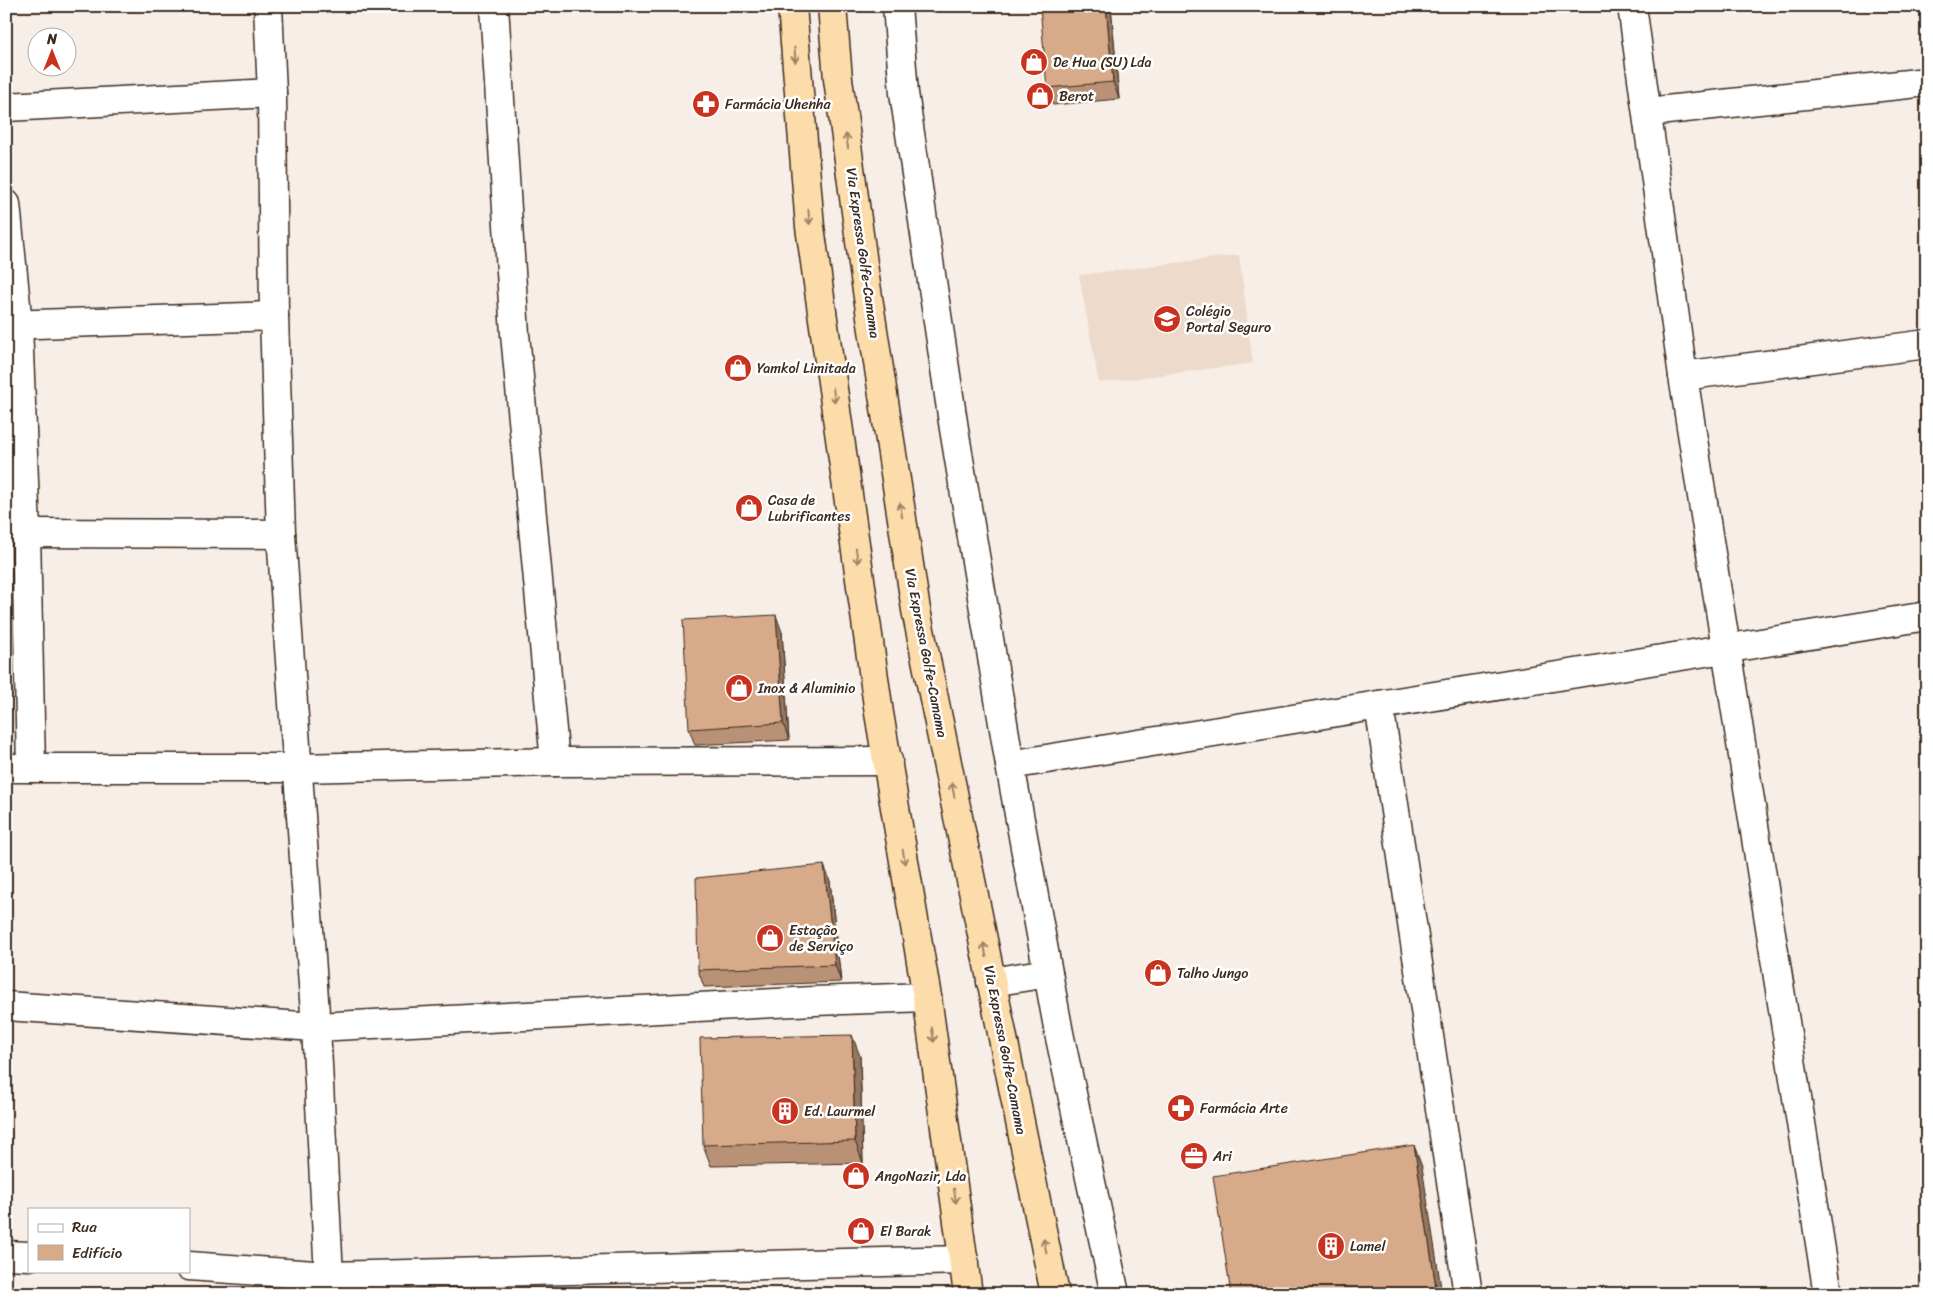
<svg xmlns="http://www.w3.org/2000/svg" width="1933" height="1300" font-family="Sriracha,sans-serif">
	<rect width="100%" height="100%" fill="#f7eee7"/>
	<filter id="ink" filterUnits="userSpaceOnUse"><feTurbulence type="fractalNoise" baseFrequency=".02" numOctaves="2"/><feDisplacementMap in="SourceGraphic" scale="10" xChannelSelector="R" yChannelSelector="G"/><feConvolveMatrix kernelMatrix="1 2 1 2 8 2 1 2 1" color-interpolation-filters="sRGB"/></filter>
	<g filter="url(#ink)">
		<polygon fill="#eddacb" points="1239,255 1253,363 1099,383 1079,275"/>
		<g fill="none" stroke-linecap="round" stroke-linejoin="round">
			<g stroke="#3b2a1e" stroke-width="31">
				<g id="minor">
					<polyline points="268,6 272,93 274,316 281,534 316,1027 329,1276"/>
					<polyline points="494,6 515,334 555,762"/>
					<polyline points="897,6 904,93 954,429 1010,765 1059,1033 1115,1294"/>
					<polyline points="1632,6 1683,376 1828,1294"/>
					<polyline points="6,107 272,93"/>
					<polyline points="1648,112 1927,82"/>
					<polyline points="6,204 18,325 26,533 31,768"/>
					<polyline points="6,325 274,316"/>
					<polyline points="1683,376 1927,344"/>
					<polyline points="26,533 281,534"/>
					<polyline points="1379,705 1468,1294"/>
					<polyline points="1010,765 1927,616"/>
					<polyline points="6,768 297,768 555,762 888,761"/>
					<polyline points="991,982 1048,973"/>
					<polyline points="6,1006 316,1027 814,1001 927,997"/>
					<polyline points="6,1255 29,1256"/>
					<polyline points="189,1266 329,1276 964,1260"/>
				</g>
			</g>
			<g stroke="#3b2a1e" stroke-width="31">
				<g id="highway">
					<polyline points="792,6 810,227 879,713 927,997 968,1294"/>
					<polyline points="832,6 838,79 864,271 916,610 1055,1294"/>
				</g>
			</g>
			<use href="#minor" stroke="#fff" stroke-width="28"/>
			<use href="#highway" stroke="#fddcac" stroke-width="28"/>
		</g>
		<g fill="#b99276" stroke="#3b2a1e">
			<polygon points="1111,6 1119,99 1053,105 1047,88"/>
			<polygon points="782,632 789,740 695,745 689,729"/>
			<polygon points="830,881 841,982 704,987 698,970"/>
			<polygon points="860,1056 863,1163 711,1166 703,1145"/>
		</g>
		<g fill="#967760" stroke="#3b2a1e">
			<polygon points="1106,6 1111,6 1119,99 1113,82"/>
			<polygon points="776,615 782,632 789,740 783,723"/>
			<polygon points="824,865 830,881 841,982 835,965"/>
			<polygon points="852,1035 860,1056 863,1163 855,1141"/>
			<polygon points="1414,1145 1422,1167 1442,1294 1437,1294"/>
		</g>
		<g fill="#d7aa89" stroke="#3b2a1e">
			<polygon points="1040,6 1106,6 1113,82 1047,88"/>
			<polygon points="776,615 783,723 689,729 683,620"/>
			<polygon points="824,865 835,965 698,970 696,878"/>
			<polygon points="852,1035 855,1141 703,1145 700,1038"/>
			<polygon points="1414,1145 1437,1294 1231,1294 1213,1176"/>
		</g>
		<defs><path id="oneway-shaft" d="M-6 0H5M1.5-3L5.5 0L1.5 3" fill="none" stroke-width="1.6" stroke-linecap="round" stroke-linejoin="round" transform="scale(1.25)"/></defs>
		<g stroke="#9c8365">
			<use href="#oneway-shaft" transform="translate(795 55) rotate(86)"/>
			<use href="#oneway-shaft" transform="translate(847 141) rotate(-98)"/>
			<use href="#oneway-shaft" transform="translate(809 217) rotate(85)"/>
			<use href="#oneway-shaft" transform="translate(834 395) rotate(82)"/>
			<use href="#oneway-shaft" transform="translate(901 510) rotate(-99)"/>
			<use href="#oneway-shaft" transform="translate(857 556) rotate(82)"/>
			<use href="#oneway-shaft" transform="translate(953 790) rotate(-101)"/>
			<use href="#oneway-shaft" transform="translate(904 857) rotate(80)"/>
			<use href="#oneway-shaft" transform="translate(985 950) rotate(-101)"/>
			<use href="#oneway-shaft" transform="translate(933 1035) rotate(82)"/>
			<use href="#oneway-shaft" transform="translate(955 1196) rotate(82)"/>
			<use href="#oneway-shaft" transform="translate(1045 1246) rotate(-102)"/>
		</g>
	</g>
	<defs>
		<g id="shop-disc" transform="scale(1.4375)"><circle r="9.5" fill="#c8321e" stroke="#fff"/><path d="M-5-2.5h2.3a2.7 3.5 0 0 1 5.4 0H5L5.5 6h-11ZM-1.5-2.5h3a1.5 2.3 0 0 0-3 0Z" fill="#fff"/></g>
		<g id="pharmacy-disc" transform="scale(1.4375)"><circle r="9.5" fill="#c8321e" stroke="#fff"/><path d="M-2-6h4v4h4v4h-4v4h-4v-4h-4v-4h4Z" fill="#fff"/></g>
		<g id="university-disc" transform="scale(1.4375)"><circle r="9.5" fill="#c8321e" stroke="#fff"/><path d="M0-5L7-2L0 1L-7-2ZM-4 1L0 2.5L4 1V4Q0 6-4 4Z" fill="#fff"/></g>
		<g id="building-disc" transform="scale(1.4375)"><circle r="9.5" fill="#c8321e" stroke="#fff"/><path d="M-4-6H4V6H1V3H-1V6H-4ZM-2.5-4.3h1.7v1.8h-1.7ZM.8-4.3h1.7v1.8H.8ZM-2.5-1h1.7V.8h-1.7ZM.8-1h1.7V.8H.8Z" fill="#fff"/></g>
		<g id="office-disc" transform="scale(1.4375)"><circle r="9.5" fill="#c8321e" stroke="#fff"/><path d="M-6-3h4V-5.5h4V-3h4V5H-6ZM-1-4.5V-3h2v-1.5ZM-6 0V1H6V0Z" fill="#fff"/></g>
	</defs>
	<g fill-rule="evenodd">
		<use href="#shop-disc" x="1034" y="62"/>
		<use href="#shop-disc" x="1040" y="96"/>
		<use href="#pharmacy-disc" x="706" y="104"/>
		<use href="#university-disc" x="1167" y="319"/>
		<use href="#shop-disc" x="738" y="368"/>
		<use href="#shop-disc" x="749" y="508"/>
		<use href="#shop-disc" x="739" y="688"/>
		<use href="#shop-disc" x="770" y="938"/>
		<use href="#shop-disc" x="1158" y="973"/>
		<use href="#pharmacy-disc" x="1181" y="1108"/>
		<use href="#building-disc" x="785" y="1111"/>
		<use href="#office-disc" x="1194" y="1156"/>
		<use href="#shop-disc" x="856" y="1176"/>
		<use href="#shop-disc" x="861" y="1231"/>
		<use href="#building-disc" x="1331" y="1246"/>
	</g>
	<g text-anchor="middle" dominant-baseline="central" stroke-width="5" stroke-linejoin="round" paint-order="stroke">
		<g font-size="14" fill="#3b2a1e" stroke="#fff" text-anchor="start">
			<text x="1053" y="62">De Hua (SU) Lda</text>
			<text x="1059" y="96">Berot</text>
			<text x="725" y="104">Farmácia Uhenha</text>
			<text x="1186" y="311">Colégio<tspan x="1186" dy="16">Portal Seguro</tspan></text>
			<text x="757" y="368">Yamkol Limitada</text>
			<text x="768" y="500">Casa de<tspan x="768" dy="16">Lubrificantes</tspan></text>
			<text x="758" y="688">Inox &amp; Aluminio</text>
			<text x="789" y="930">Estação<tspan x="789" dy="16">de Serviço</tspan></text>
			<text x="1177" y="973">Talho Jungo</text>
			<text x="1200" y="1108">Farmácia Arte</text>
			<text x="804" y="1111">Ed. Laurmel</text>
			<text x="1213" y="1156">Ari</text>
			<text x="875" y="1176">AngoNazir, Lda</text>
			<text x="880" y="1231">El Barak</text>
			<text x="1350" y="1246">Lamel</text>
		</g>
		<g font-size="14" fill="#3b2a1e" stroke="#fff">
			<text transform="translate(863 253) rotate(82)">Via Expressa Golfe-Camama</text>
			<text transform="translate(926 653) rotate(79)">Via Expressa Golfe-Camama</text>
			<text transform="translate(1005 1050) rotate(79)">Via Expressa Golfe-Camama</text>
		</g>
	</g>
	<rect width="1933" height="1300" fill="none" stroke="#fff" stroke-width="25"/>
	<rect x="12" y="12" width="1908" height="1275" fill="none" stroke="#3b2a1e" stroke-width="2" filter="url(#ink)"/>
	<rect x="28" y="1208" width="162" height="65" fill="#ffffff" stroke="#b1aaa5"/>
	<rect x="38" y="1224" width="25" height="8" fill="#ffffff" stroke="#b1aaa5"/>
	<text x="72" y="1232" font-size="15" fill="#3b2a1e">Rua</text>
	<rect x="38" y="1245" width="25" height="15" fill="#d7aa89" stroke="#b1aaa5"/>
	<text x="72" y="1258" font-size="15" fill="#3b2a1e">Edifício</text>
	<g transform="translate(52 52)"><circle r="24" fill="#ffffff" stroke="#b1aaa5"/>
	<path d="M0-4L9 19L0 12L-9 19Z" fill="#c8321e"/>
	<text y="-8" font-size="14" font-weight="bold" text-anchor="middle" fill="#3b2a1e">N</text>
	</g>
</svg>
